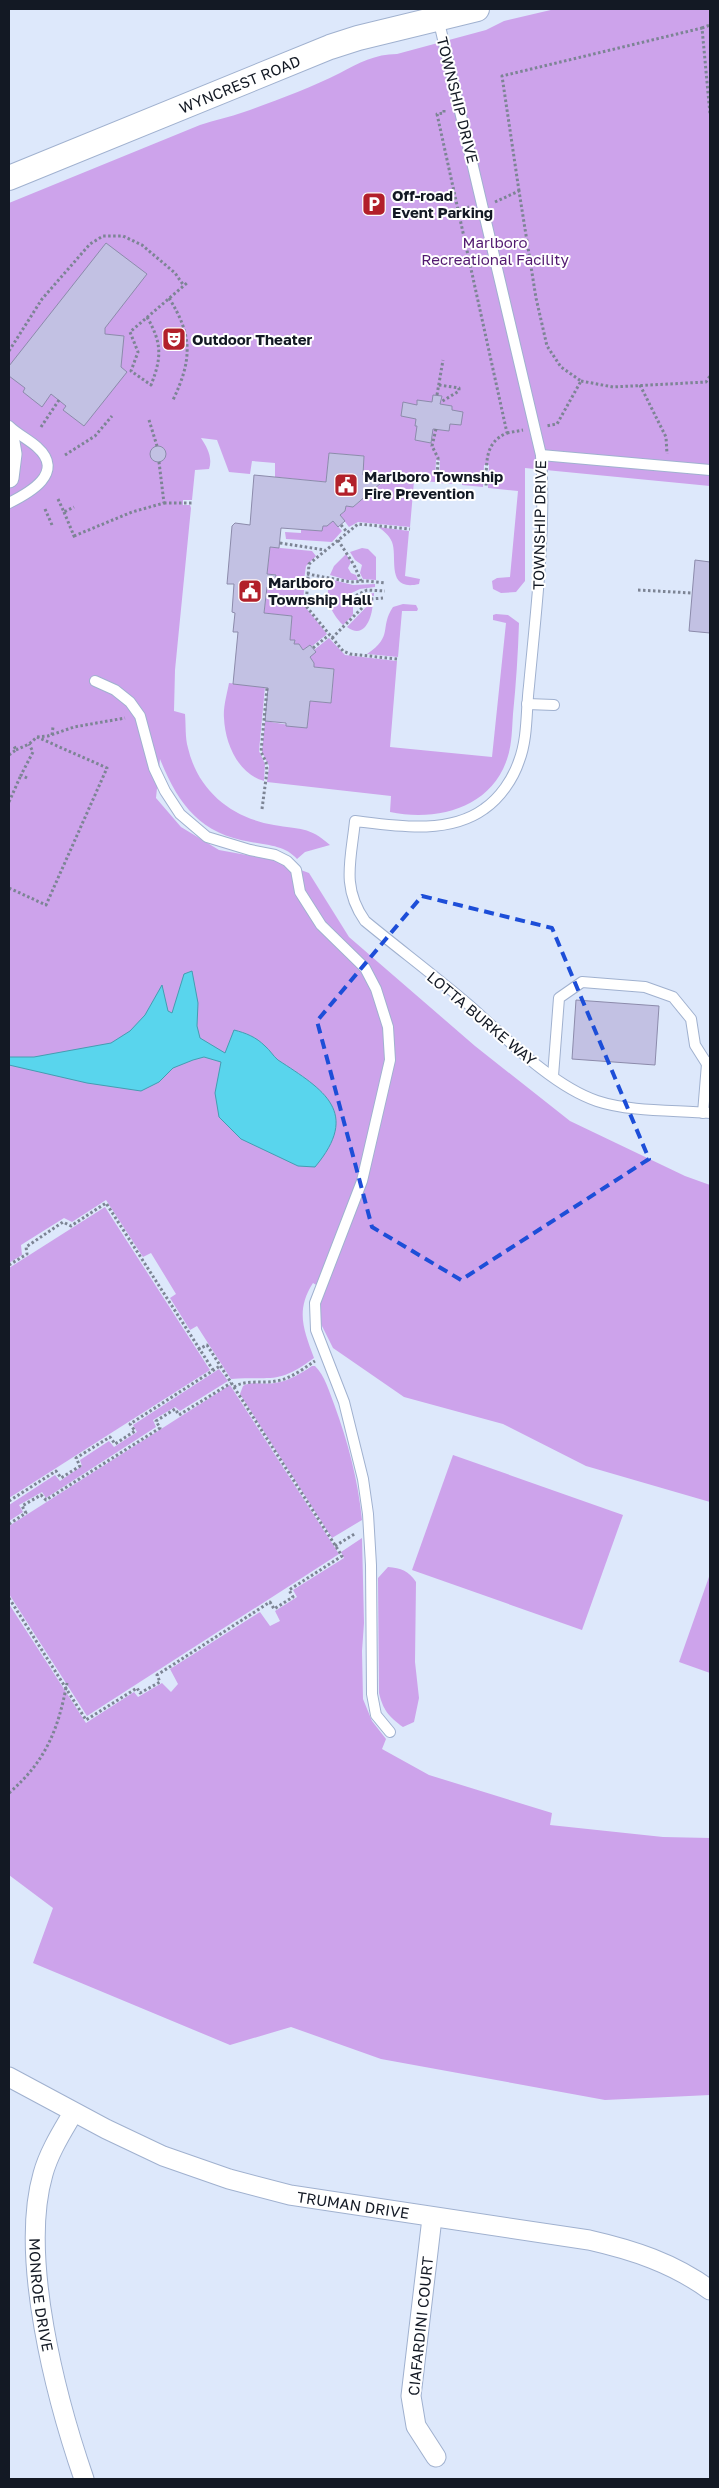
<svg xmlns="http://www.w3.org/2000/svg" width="719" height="2488" font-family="'Golos Text',sans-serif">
	<rect width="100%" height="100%" fill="#dde8fb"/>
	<g fill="#cda3eb">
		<path d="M555,9H710V486L525,468V581L516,592L501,593L493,589L492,581L497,578L510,577L518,491L488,488L489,465H484L483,487L462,485V479H457L456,484L439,483L440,461L436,460L435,482L414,481L410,527L358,522L349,527L340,515L345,511L346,506L353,507L388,478L363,475L364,456L329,453L326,482L275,477V463L252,461L250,474L229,472L217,440L201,438C207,447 213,458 209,469L195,470L192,500H183V505H190L191,508L175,670L174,711L185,714C186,725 185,738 188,748C198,791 232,818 274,825C300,830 309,826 330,845L305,852L297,859C286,846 268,845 251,842C200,834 178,804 160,759L156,798L181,827L219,850L274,860L309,873L349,937L475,1046L570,1121L685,1176L710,1185V1502L586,1466L503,1424L404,1397L333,1348L315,1312L318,1286L313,1283C295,1311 304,1330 314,1358C277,1385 273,1376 231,1379L197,1326L190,1330L170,1298L176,1294L151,1253L143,1257L106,1200L72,1222L64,1218L21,1245L22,1255L9,1263V203L200,125C215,120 230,117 244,112C275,101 310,88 340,73C359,63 375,54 397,54L486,30L504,21Z"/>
		<polygon points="333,521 342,531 332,542 286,539 285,532 301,533 301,529 322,531 323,526"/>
		<path d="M378,527L409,531L405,576L420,579L419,584C385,592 398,557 392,542C389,535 384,531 378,527Z"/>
		<polygon points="270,547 312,551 316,556 306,566 304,580 276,577 276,575 267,574"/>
		<polygon points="362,548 368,549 376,557 376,580 363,579 360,573 362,565 355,560 350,552"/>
		<polygon points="346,554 351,562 348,568 351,573 356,575 358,580 347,580 330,575 334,566"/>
		<path d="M329,579L353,585L375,584V587L360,589L345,596L348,602L368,594L374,593V596L369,595L353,604V615L343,625C329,611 326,598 329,579Z"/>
		<polygon points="275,586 304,590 303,604 327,634 311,647 310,645 303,650 299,644 294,644 295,640 290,640 292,616 264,613 267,587"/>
		<path d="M373,600C373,614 366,641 347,627Z"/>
		<path d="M403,604L416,605L418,609L417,611H402L398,657L367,654C394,636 379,628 393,607Z"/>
		<path d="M496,614L508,615L519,623C518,654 516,684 513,714C512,728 512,743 508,756C493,808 437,822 390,812L391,796L267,782L269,766L262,752L265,721L307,728L310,701L331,703L334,669L314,667V663L310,657L314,650L329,638L345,655L397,661L390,747L492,757L506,623L493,620V615Z"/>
		<path d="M229,683L265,687L259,751L265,764L264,781C238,774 225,743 224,718C223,707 227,694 229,683Z"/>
		<polygon points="105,1207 210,1370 9,1498 9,1268"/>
		<path d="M312,1366H315C325,1376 329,1391 334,1404C348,1442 358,1480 362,1520L332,1538L240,1394L243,1386C251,1381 265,1385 275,1383C289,1381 300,1374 312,1366Z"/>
		<polygon points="219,1369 228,1381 180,1411 175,1407 153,1420 156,1427 46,1498 42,1492 19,1505 23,1512 9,1521 9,1505 55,1475 60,1481 82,1466 80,1460 109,1441 114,1447 137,1432 133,1425"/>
		<polygon points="230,1385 339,1554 87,1716 9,1594 9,1526"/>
		<polygon points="453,1455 623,1515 582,1630 412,1570"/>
		<polygon points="362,1538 364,1623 362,1651 363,1699 372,1721 386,1739 382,1749 429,1775 552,1813 550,1825 663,1837 710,1838 710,2095 605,2100 381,2059 291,2027 230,2045 33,1963 53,1908 9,1875 9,1604 86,1723 134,1692 138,1697 162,1683 171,1692 178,1684 170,1669 260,1612 270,1626 280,1621 275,1611 297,1597 293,1590 344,1558 341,1552"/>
		<path d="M388,1567C401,1568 409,1571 416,1582L415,1662L419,1698L414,1722L403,1727C389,1717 383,1710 379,1693L378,1578Z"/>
		<polygon points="710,1574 710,1673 679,1662"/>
	</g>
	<path fill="#59d5ed" stroke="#449db1" d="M192,971L198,1003L197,1026L200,1038L225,1053L234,1030C246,1033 256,1037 265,1046C270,1050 273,1056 278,1060C324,1090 361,1112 315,1167L298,1166L241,1139L219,1117L215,1093L221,1062L204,1057L193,1060L173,1068L159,1082L141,1091L87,1083L9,1065V1057H34L111,1043L130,1031L145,1015L162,985L168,1011L172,1013L184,974Z"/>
	<g fill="#c2c1e3" stroke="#8c8bab">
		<polygon points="106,243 147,274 105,328 105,334 124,336 121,367 127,372 84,426 63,410 66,406 51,394 42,407 23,392 25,388 9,376 9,366"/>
		<polygon points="433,395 442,396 440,404 452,406 452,410 463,412 461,425 450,424 449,431 433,429 431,443 415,440 417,426 415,426 416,419 401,416 403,402 417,405 417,400 432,402"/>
		<circle cx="158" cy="454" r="8"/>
		<polygon points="329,453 364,456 363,475 388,477 353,507 346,506 345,511 340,515 345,521 338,527 333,521 327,526 323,526 322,531 281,528 279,548 270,547 267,574 276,575 274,588 267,587 264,613 292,616 290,640 295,640 294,644 299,644 303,650 310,645 316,652 310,657 314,663 314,667 334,669 331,703 310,701 307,728 286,726 286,723 265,721 268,688 233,684 238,632 233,632 235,613 232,612 234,584 227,584 232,526 235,523 250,525 254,475 326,482"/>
		<polygon points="695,560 710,562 710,633 689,631"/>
		<polygon points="576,1000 659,1006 655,1065 572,1059"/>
	</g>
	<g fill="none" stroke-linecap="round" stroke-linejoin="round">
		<g stroke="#a0b1cf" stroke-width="12">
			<g id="service">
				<path d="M438,18L541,455C546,532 536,610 529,686C526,709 528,738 519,761C513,779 500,798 484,809C448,835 396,826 355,821C351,860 341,887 365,921C399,949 435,976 469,1005C504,1036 552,1086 597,1101C630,1112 675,1110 710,1113"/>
				<path d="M9,426C17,434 28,439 37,447C66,473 29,493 9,503"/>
				<polyline points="541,455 710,470"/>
				<polyline points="95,681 115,690 130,702 140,716 154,768 165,791 180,814 207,837 250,850 275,855 287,861 296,870 300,892 321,925 365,968 376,989 388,1027 390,1060 362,1181 315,1303 316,1330 344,1402 363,1479 368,1514 371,1565 372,1694 376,1715 390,1732"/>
				<polyline points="527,704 554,705"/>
				<polyline points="553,1076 559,998 582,982 645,987 673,997 691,1019 695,1045 707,1064"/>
				<polyline points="703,1113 707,1064 710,1062"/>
			</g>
		</g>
		<g stroke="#a0b1cf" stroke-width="21">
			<g id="minor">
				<polyline points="9,436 12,454 9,478"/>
				<path id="s1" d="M9,2077L106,2129L163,2156L229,2179L290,2195L589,2240C633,2250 673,2263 710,2290"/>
				<path id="s2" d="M73,2113C62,2132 49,2152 43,2174C19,2257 56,2398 84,2479"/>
				<polyline points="432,2218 411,2396 416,2426 436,2457"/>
			</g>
		</g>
		<g stroke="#a0b1cf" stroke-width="26">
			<g id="tertiary">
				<path id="s3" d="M9,178L330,47L358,38L477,9"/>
			</g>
		</g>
		<g stroke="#7c8494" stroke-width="3" stroke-dasharray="2.5 2.5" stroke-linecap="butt">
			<polyline points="702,28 710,25"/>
			<path d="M444,110V113L437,114L507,433C483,443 487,465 486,487"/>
			<polyline points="519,191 502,76 702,28 710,114"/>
			<polyline points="495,202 519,191 536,298 547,346 561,367 581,381 557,424 546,426"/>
			<polyline points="458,210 469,207"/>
			<path d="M169,298C193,336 192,360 173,400"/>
			<path d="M147,317C162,343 162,357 151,385L131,371L138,352L130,332L187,283"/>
			<polyline points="9,351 42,299 90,244 103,236 123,236 142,245 175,273 184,286"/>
			<polyline points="581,381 613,387 706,382 710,376"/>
			<polyline points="439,385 459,388 459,391 441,402"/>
			<polyline points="640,385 666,437 667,454"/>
			<polyline points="437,395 443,360"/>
			<polyline points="149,420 157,446"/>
			<polyline points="41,427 59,400"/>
			<polyline points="436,429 432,446 438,458 437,483"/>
			<polyline points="507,433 523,430"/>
			<polyline points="65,455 95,436 112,416"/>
			<polyline points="58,499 64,512 74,507"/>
			<polyline points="164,503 192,503"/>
			<polyline points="45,509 52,525"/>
			<polyline points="64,512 74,536 72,537"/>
			<polyline points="341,525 347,532"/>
			<polyline points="74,536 132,512 164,503 159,462"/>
			<polyline points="338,540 354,565 361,581"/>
			<polyline points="280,543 325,550"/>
			<polyline points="307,574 351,582 366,581 385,583"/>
			<polyline points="275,581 306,585"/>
			<polyline points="638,590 692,593"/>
			<polyline points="347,600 367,590 385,591"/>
			<polyline points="332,638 371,599 383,598"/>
			<polyline points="313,648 329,635"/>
			<polyline points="397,659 350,654 343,651 306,606 309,564 358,524 410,529"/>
			<polyline points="52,735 53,727"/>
			<polyline points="16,750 29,744 37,737 48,736 74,727 125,718"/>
			<polyline points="9,755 16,750 14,746"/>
			<polyline points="27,778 21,775 33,752 29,744"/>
			<polyline points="9,802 21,775"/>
			<polyline points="262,809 267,771 266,762 261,752 267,688"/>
			<polyline points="9,888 46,905 107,768 37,737"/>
			<polyline points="9,1265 27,1254 26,1247 63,1222 71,1226 106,1203 213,1370"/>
			<path d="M234,1387C246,1379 262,1384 276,1381C291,1379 304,1368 315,1361"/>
			<polyline points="9,1501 56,1471 61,1478 80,1466 76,1458 110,1437 115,1444 135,1431 130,1424 220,1366"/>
			<polyline points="9,1524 26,1513 22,1506 41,1495 46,1500 160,1428 156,1421 175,1409 179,1415 231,1383"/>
			<polyline points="335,1546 356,1533"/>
			<polyline points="9,1598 86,1720 137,1688 140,1693 160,1682 157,1675 270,1602 274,1609 293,1597 289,1590 342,1556 207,1345 197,1350"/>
			<path d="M9,1793C46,1761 58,1730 67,1683"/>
		</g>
		<use href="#service" stroke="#fff" stroke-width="10"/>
		<use href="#minor" stroke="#fff" stroke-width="19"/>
		<use href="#tertiary" stroke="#fff" stroke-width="24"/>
	</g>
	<path fill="none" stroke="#1d4ed8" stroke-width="4" stroke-dasharray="10 6" stroke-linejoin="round" d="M422,896L552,928L649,1159L461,1280L372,1227L317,1021Z"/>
	<defs>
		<g id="parking-square" transform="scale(1.25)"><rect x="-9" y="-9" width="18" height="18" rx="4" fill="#b2202a" stroke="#fff"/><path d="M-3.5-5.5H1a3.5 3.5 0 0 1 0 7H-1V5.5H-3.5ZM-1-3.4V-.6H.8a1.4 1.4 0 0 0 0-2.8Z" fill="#fff"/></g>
		<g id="theatre-square" transform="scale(1.25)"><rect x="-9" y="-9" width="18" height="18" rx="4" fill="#b2202a" stroke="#fff"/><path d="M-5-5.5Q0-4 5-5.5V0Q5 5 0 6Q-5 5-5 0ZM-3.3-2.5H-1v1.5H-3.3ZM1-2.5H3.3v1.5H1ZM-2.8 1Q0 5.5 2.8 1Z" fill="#fff"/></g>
		<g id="civic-square" transform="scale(1.25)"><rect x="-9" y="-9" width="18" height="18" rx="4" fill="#b2202a" stroke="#fff"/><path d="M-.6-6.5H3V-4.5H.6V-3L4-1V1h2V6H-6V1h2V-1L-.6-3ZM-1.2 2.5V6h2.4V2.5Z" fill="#fff"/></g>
	</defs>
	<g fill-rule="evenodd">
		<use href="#parking-square" x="374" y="204"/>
		<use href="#theatre-square" x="174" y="339"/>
		<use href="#civic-square" x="346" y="485"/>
		<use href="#civic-square" x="250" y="591"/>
	</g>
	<g text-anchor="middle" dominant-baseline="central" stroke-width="4" stroke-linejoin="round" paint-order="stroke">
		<g font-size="15" fill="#131924" stroke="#fff">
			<text stroke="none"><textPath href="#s3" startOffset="249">WYNCREST ROAD</textPath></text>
			<text transform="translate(458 100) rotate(76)">TOWNSHIP DRIVE</text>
			<text transform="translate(539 525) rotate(-89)">TOWNSHIP DRIVE</text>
			<text transform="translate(482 1018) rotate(40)">LOTTA BURKE WAY</text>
			<text stroke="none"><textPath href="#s1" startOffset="370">TRUMAN DRIVE</textPath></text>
			<text stroke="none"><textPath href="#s2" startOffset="190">MONROE DRIVE</textPath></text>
			<text transform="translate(420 2326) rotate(-84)">CIAFARDINI COURT</text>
		</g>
		<g font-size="15" font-weight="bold" fill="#131924" stroke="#fff" text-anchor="start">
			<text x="392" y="195">Off-road<tspan x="392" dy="17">Event Parking</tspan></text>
			<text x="192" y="339">Outdoor Theater</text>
			<text x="364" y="476">Marlboro Township<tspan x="364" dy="17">Fire Prevention</tspan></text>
			<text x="268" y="582">Marlboro<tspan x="268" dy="17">Township Hall</tspan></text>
		</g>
		<g font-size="15" fill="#521970" stroke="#fff">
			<text x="495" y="242">Marlboro<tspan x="495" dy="17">Recreational Facility</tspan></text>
		</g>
	</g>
	<rect width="719" height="2488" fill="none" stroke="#131924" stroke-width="20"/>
</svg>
